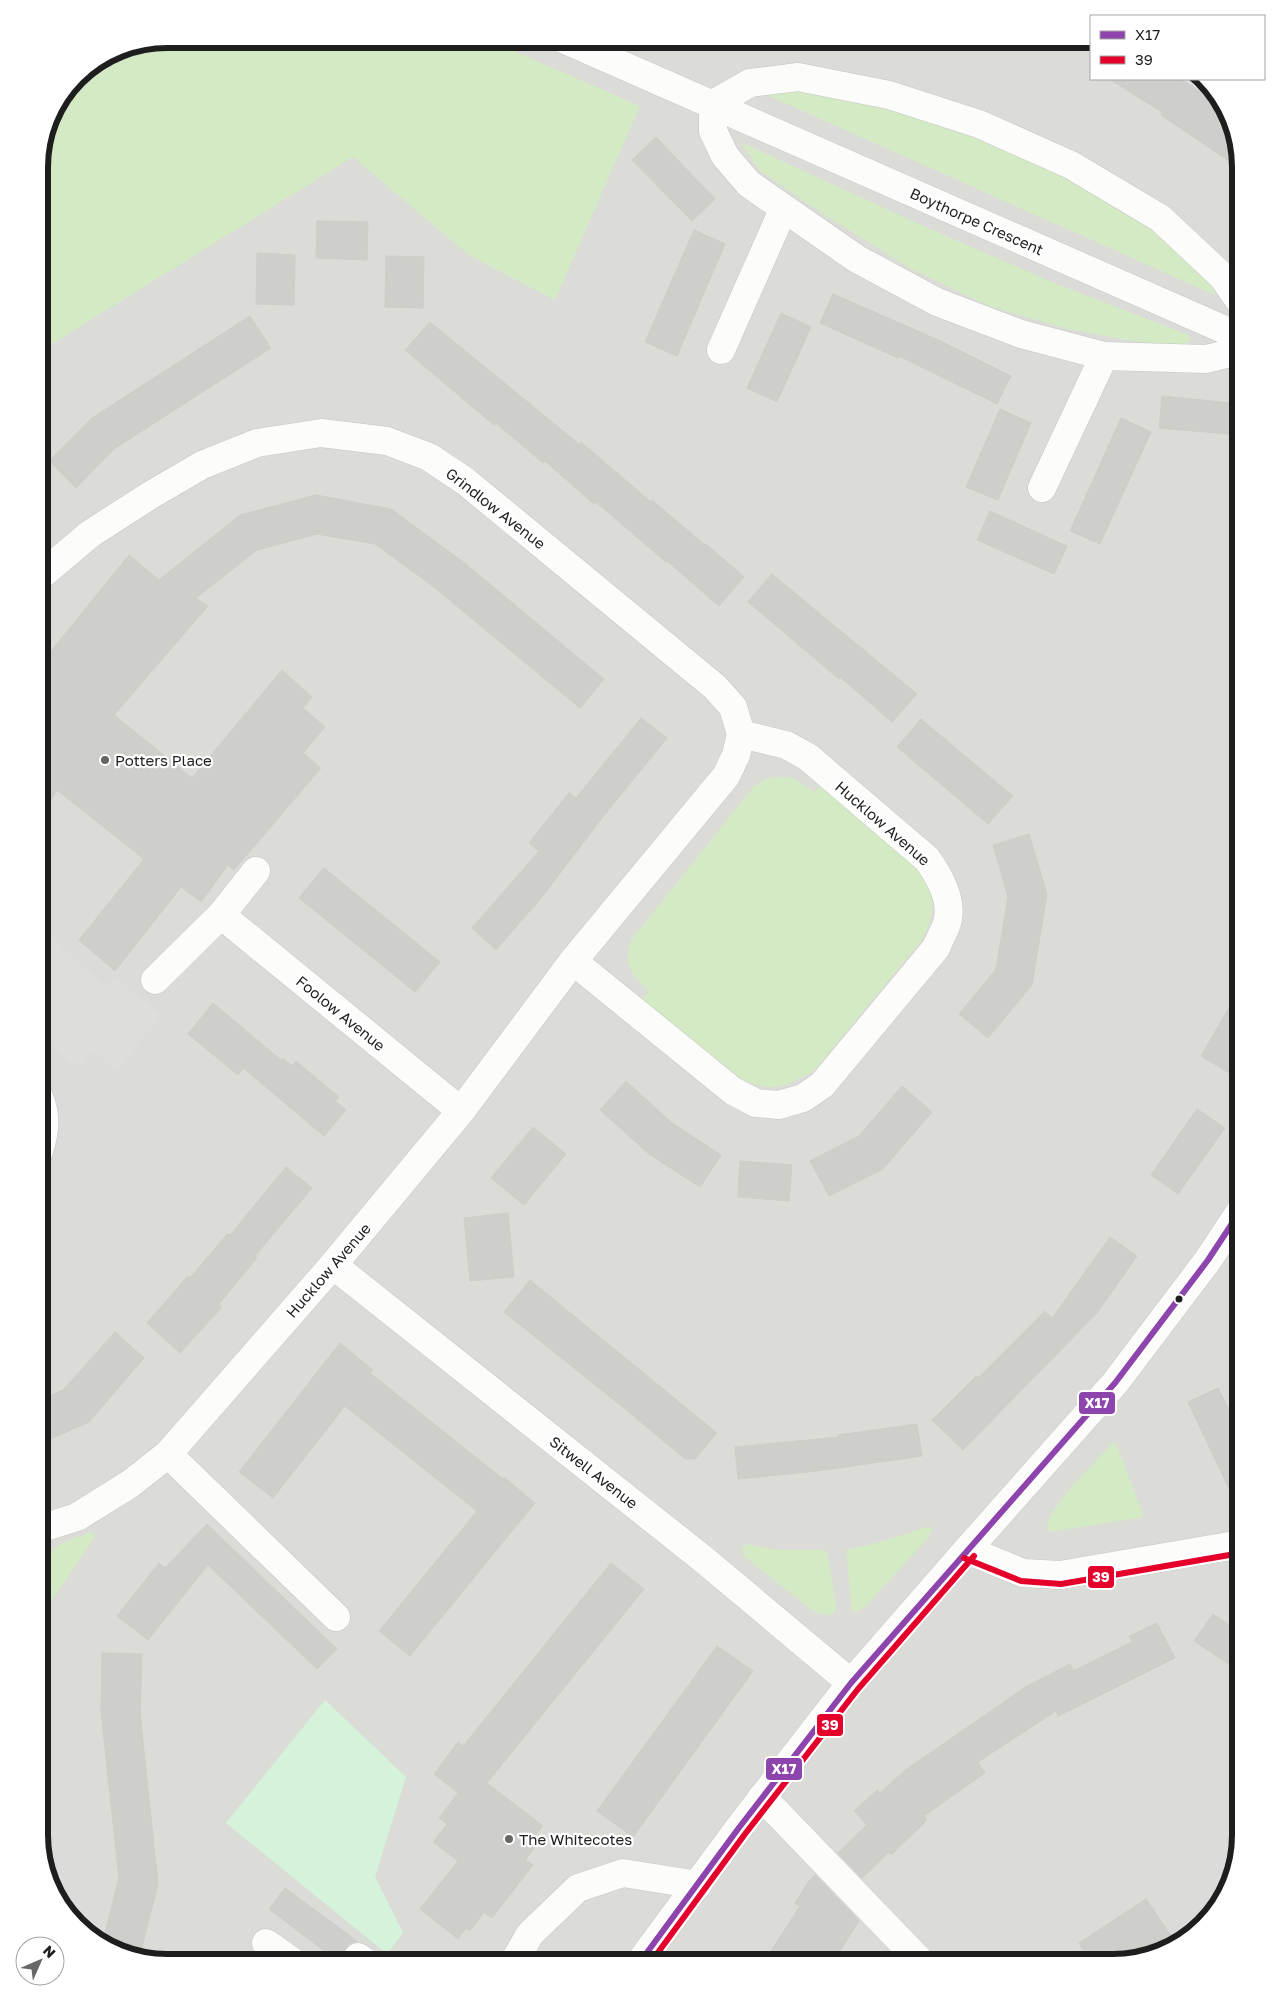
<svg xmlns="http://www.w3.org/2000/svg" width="1280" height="2001" font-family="'Golos Text',sans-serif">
	<rect width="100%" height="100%" fill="#ecece7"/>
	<polygon fill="#dbdbd8" points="166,39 1091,39 1091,79 1201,79 1228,109 1241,166 1241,1835 1224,1899 1171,1949 1114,1962 158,1962 96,1941 52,1892 39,1835 39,158 49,117 76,76 118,48"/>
	<g fill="#d3eac5">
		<polygon points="166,39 486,39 640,106 555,300 470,256 353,157 39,352 39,158 49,117 76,76 118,48"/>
		<polygon points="815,89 952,123 1125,204 1210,273 1215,295 760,92"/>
		<polygon points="741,142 910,220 1047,280 1188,335 1190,339 1187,344 1182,348 1127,340 1068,329 991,307 913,270 817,210 759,170"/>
		<path d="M778,777L792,778L815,792L820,786L917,869C936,897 937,909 922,940L814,1071C781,1089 772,1093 736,1077L642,1000L649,991C631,974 623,966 631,940L754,786L765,779Z"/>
		<path d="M1113,1442L1116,1443L1143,1514L1140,1518L1048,1532C1041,1511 1099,1460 1113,1442Z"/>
		<polygon points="927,1527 930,1527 932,1530 928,1538 865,1607 856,1612 852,1611 846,1550 877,1543"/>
		<path d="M91,1532L94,1534L93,1540L46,1609L39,1613V1562C56,1543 69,1541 91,1532Z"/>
		<polygon points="747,1544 777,1550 821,1550 827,1552 836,1606 835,1611 831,1615 820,1614 812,1610 745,1557 742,1551 744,1545"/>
	</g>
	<polygon fill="#d4f3da" points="325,1700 406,1777 375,1877 403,1933 387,1954 226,1823"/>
	<polygon fill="#ddddda" points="50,937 106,986 115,976 162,1016 116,1071 92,1050 77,1068 39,1035 39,950"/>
	<g fill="#cececa" stroke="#cfcdc8">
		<polygon points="1109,79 1181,79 1228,111 1241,169 1161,115 1162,112"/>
		<polygon points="656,137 715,199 692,221 632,160"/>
		<polygon points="317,221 368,222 367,260 316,258"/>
		<polygon points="694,230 725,244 677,356 645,342"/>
		<polygon points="257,253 295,255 294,305 256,304"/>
		<polygon points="386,256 424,257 423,308 385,307"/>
		<polygon points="833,294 936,339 1011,376 997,404 899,356 898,358 820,323"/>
		<polygon points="781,313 811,327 777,402 747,388"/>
		<polygon points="250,316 271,348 114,449 76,488 49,461 92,418"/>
		<polygon points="430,322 579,444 581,442 651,502 652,500 705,545 706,544 744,577 719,606 667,561 666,562 596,502 594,504 545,461 543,463 496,423 494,425 405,350"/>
		<polygon points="1162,396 1241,404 1241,435 1159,428"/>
		<polygon points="1000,409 1031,423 998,500 966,487"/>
		<polygon points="1121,418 1151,432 1100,544 1070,531"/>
		<polygon points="316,495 391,509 466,564 604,679 580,708 430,584 375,544 317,534 257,550 196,598 208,606 114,715 192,778 282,670 312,697 303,708 325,727 303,753 321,768 234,870 228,865 201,902 181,887 115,971 79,940 144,859 57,790 39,820 39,666 129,555 159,580 240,515"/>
		<polygon points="990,511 1067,546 1054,574 977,540"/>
		<polygon points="772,574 917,694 892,722 840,677 839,679 748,602"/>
		<polygon points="641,718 667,738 602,818 542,897 496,950 472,928 539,851 529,843 569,793 576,798"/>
		<polygon points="921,719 1013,796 988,824 897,747"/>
		<polygon points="1029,834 1047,894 1032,985 988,1038 959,1014 996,969 1008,897 993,845"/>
		<polygon points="324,868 440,962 415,992 299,898"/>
		<polygon points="1241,987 1241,1057 1231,1074 1201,1056"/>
		<polygon points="213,1003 281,1060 283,1058 292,1066 296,1061 339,1097 335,1101 346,1110 324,1136 243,1068 238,1075 188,1034"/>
		<polygon points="626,1081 672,1123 721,1155 700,1187 649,1154 600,1110"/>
		<polygon points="902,1086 932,1112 883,1169 829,1196 810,1161 859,1136"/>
		<polygon points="1197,1109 1225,1128 1178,1194 1151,1175"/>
		<polygon points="533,1127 566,1154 524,1205 491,1178"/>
		<polygon points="740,1161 792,1165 789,1201 738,1197"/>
		<polygon points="286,1167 312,1188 255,1256 257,1258 219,1304 222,1307 180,1353 147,1323 188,1276 190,1278 228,1233 230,1235"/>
		<polygon points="508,1213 514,1277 470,1281 464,1218"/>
		<polygon points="1110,1237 1137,1256 1097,1313 963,1450 932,1420 976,1376 978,1378 1045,1311 1052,1318"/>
		<polygon points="530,1280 717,1433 695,1459 685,1459 624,1408 504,1312"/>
		<polygon points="115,1332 144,1358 89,1422 39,1444 39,1401 64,1389"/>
		<polygon points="340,1343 373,1370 370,1373 503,1479 504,1477 535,1503 410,1656 379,1631 477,1511 345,1406 273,1498 239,1472"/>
		<polygon points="1218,1388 1241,1435 1241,1514 1188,1402"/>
		<polygon points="917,1424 922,1456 817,1471 738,1479 735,1447 839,1437 838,1435"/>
		<polygon points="207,1524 337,1649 317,1669 208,1565 148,1640 117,1616 159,1563 165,1568"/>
		<polygon points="611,1563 644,1589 487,1783 543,1826 534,1837 540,1841 525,1860 533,1865 492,1918 484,1912 470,1931 466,1928 458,1939 420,1909 458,1861 433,1842 447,1824 439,1818 458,1793 434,1774 458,1742 463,1746"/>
		<polygon points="1213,1614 1241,1633 1241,1672 1194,1641"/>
		<polygon points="1157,1623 1175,1658 1058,1716 1056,1711 978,1762 985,1773 924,1816 927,1819 923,1824 891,1855 889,1852 862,1878 838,1853 867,1825 854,1811 877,1790 880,1793 904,1771 1027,1686 1070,1664 1073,1671 1132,1642 1129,1636"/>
		<polygon points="717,1646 753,1671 633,1837 597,1811"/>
		<polygon points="102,1653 142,1654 140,1713 158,1884 141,1951 103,1941 119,1878 101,1712"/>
		<polygon points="815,1875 859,1921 833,1962 764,1962 800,1906 795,1903 809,1881"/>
		<polygon points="285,1888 357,1941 350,1943 345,1949 339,1962 269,1909"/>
		<polygon points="1146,1899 1171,1936 1140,1956 1114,1962 1091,1962 1079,1943"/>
	</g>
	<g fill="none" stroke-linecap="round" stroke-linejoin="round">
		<g stroke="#c5c5c3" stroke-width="29">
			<g id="minor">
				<polyline points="563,39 1241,337"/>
				<polyline points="1241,348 1231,353 1206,359 1104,356 1021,334 937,302 857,259 749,184 725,156 713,131 713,104 750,83 798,77 889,95 979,124 1071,165 1160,218 1222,276 1241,303"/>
				<polyline points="721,350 783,210"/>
				<polyline points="1042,488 1104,356"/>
				<polyline points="39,577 90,534 149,496 202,465 257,443 321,433 387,441 429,457 465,481 715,687 733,707 741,734"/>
				<polyline points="221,915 461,1111"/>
				<path d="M573,961L733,1091L756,1103L779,1105L803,1098L822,1085L936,948C939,940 943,933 946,926C955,903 940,877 927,859L808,757L786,745L741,734"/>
				<polyline points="155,980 221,915 256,871"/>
				<path d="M39,1151C45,1132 47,1116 39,1097"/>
				<polyline points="333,1265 703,1559 851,1683"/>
				<polyline points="168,1454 336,1617"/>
				<polyline points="39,1529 77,1517 130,1484 168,1454 333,1265 461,1111 573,961 726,776 736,755 741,734"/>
				<polyline points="967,1550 1023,1573 1060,1575 1241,1544"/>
				<polyline points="762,1797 921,1962"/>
				<polyline points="266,1943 293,1962"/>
				<polyline points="355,1962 358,1957 365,1962"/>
				<polyline points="514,1962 530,1934 578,1888 623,1873 698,1885"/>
				<polyline points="640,1962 738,1829 851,1683 967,1550 1115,1383 1208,1260 1241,1210"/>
			</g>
		</g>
		<use href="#minor" stroke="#fcfcfb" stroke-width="28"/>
		<g stroke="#fff" stroke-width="10">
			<polyline id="bus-1" points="640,1962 738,1829 851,1683 1115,1383 1208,1260 1241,1210"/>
		</g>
		<g stroke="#fff" stroke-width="10">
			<g id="bus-2">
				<polyline points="964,1558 1021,1581 1061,1584 1241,1553"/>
				<polyline points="651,1962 745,1834 858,1689 974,1556"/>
			</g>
		</g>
		<use href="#bus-1" stroke="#8e44ad" stroke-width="6"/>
		<use href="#bus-2" stroke="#e4002b" stroke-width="6"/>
	</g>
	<g fill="#666664" stroke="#fff" stroke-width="2">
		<circle cx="105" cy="760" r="5"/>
		<circle cx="509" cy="1839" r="5"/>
	</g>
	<circle fill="#1e1e1e" stroke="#fff" stroke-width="2" cx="1179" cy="1299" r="4.5"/>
	<g text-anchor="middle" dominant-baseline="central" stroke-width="4.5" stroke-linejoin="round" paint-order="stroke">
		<g font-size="15" fill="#1e1e1e" stroke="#fff">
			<text transform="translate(977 221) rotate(24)">Boythorpe Crescent</text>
			<text transform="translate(496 508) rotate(38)">Grindlow Avenue</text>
			<text transform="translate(883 823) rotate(41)">Hucklow Avenue</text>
			<text transform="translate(341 1013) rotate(39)">Foolow Avenue</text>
			<text transform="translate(328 1270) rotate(-49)">Hucklow Avenue</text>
			<text transform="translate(594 1472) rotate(38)">Sitwell Avenue</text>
		</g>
		<g font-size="15" fill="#1e1e1e" stroke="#fff" text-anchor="start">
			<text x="115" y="760">Potters Place</text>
			<text x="519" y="1839">The Whitecotes</text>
		</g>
	</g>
	<path d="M0 0H1280V2001H0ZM167 48H1113A119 119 0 0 1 1232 167V1835A119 119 0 0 1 1113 1954H167A119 119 0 0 1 48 1835V167A119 119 0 0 1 167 48Z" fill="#fff" fill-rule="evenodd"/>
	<path fill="none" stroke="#1e1e1e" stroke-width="6" d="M167 48H1113A119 119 0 0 1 1232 167V1835A119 119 0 0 1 1113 1954H167A119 119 0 0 1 48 1835V167A119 119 0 0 1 167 48Z"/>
	<g stroke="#fff" stroke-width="2">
		<rect x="1078" y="1391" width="38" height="24" rx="5" fill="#8e44ad"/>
		<rect x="1087" y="1565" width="28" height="24" rx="5" fill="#e4002b"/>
		<rect x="816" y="1713" width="28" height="24" rx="5" fill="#e4002b"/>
		<rect x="765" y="1757" width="38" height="24" rx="5" fill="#8e44ad"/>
	</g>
	<g font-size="14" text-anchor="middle" font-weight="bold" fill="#fff">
		<text x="1097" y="1408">X17</text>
		<text x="1101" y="1582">39</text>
		<text x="830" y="1730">39</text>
		<text x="784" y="1774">X17</text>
	</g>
	<rect x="1090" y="15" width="175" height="65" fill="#ffffff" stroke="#a5a5a5"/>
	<rect x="1100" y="31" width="25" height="8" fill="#8e44ad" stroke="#a5a5a5"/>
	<text x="1135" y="40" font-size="15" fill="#1e1e1e">X17</text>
	<rect x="1100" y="56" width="25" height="8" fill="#e4002b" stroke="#a5a5a5"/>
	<text x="1135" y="65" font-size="15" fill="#1e1e1e">39</text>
	<g transform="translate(40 1961) rotate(45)"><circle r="24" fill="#ffffff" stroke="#a5a5a5"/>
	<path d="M0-4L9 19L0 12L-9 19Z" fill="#666664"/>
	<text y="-8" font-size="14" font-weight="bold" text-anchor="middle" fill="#1e1e1e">N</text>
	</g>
</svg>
